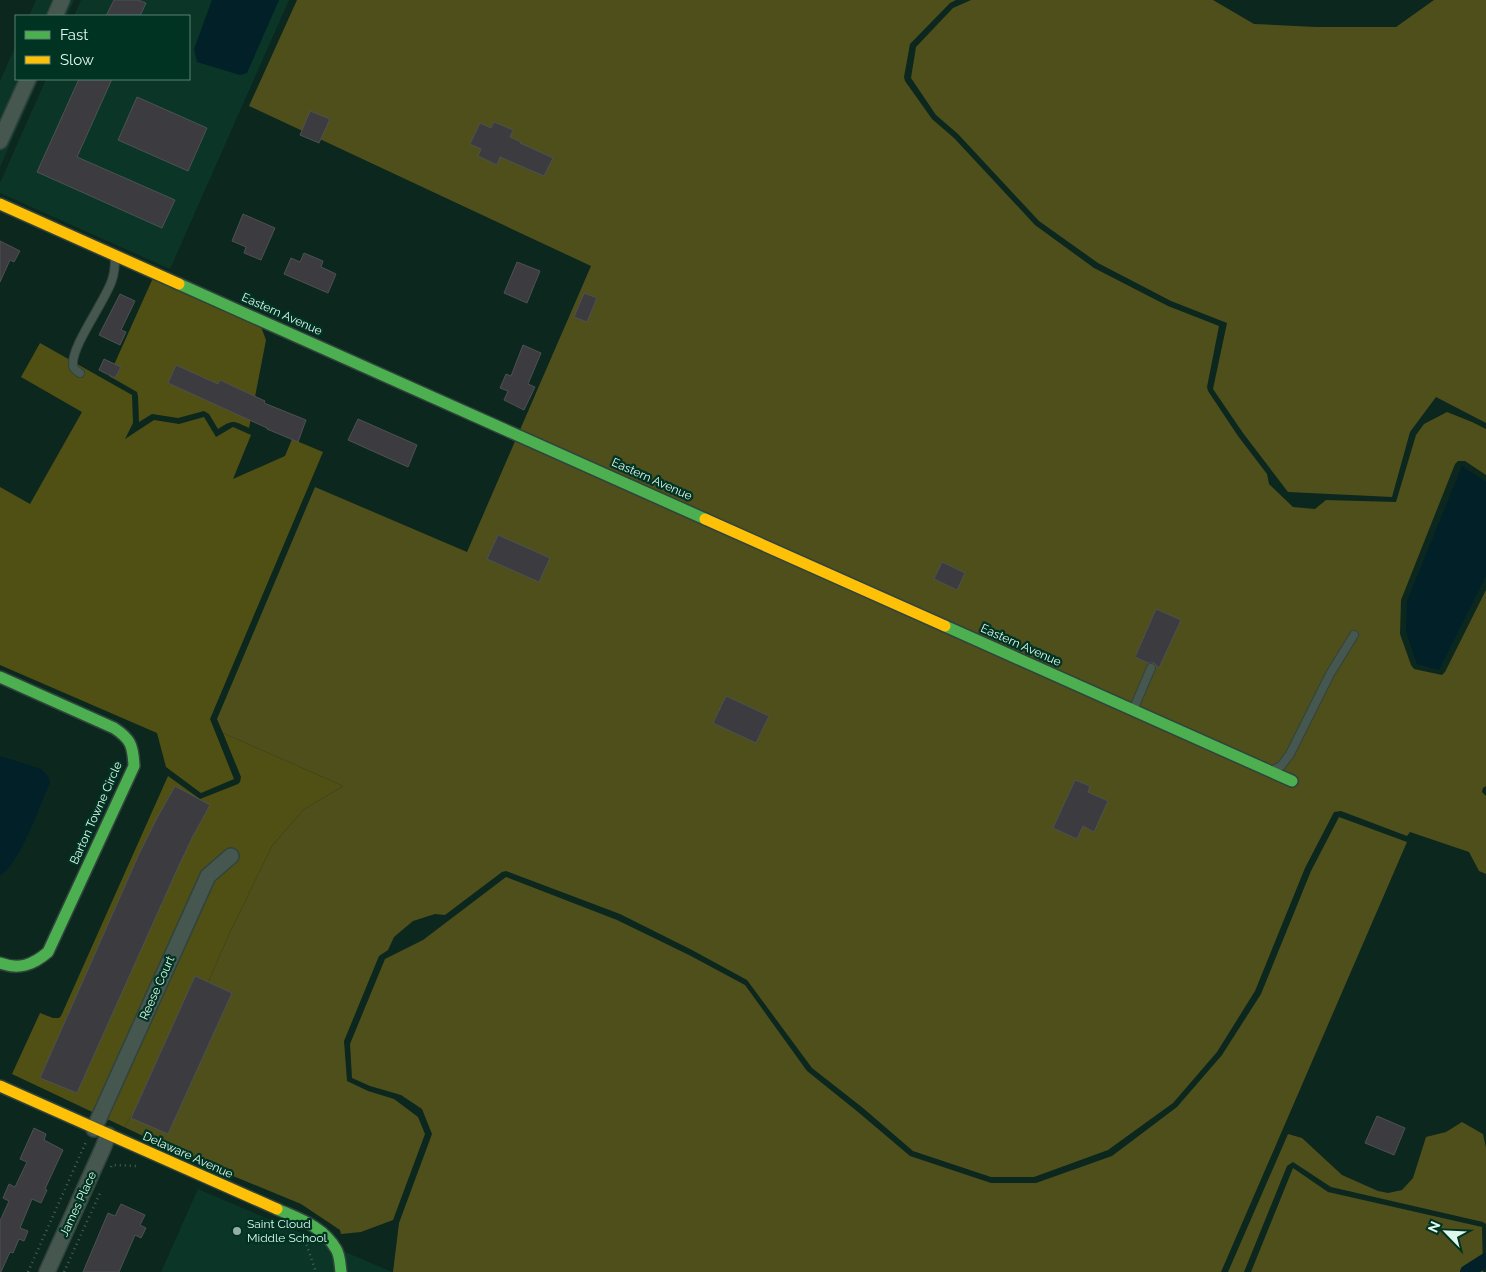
<svg xmlns="http://www.w3.org/2000/svg" width="1486" height="1272" font-family="Raleway,sans-serif">
	<rect width="100%" height="100%" fill="#0c271e"/>
	<g fill="#0b3627">
		<polygon points="36,0 74,0 67,16 29,16"/>
		<polygon points="81,0 289,0 170,269 0,193 0,183 46,79 189,79 189,16 74,16"/>
		<polygon points="16,45 16,79 39,79 0,167 0,81"/>
		<polygon points="198,1189 392,1272 161,1272"/>
	</g>
	<g fill="#4f4f1c">
		<polygon points="297,0 956,0 950,3 910,44 904,77 905,81 932,119 954,138 1035,225 1094,268 1168,306 1219,326 1207,387 1208,391 1238,436 1267,474 1269,484 1293,507 1315,509 1326,500 1396,502 1416,435 1424,424 1447,412 1472,422 1486,429 1486,475 1465,461 1458,461 1455,464 1401,600 1400,634 1411,665 1414,669 1442,675 1445,672 1486,590 1486,786 1483,788 1482,792 1486,796 1486,874 1479,871 1469,852 1410,832 1407,836 1341,811 1334,812 1305,868 1255,991 1217,1052 1173,1103 1108,1150 1034,1177 991,1177 913,1151 863,1108 812,1068 747,980 692,950 620,914 506,871 502,872 445,915 435,914 413,921 394,937 388,950 379,956 344,1041 347,1081 368,1091 394,1099 418,1117 425,1134 393,1220 361,1232 341,1234 340,1230 301,1204 192,1159 124,1127 183,1040 230,932 272,846 303,810 343,786 223,733 217,719 315,487 467,552 591,266 249,106"/>
		<polygon points="971,0 1213,0 1254,24 1316,27 1396,27 1434,0 1486,0 1486,423 1436,397 1410,432 1392,497 1288,492 1243,433 1213,389 1227,323 1171,301 1098,263 1039,221 958,134 936,115 911,78 916,47 953,8"/>
		<polygon points="1339,817 1407,842 1221,1272 393,1272 399,1223 432,1134 422,1109 401,1095 370,1086 352,1078 350,1044 385,959 423,940 506,877 617,920 689,955 745,985 807,1071 858,1112 910,1156 991,1183 1036,1183 1112,1156 1177,1107 1222,1055 1261,994 1311,871"/>
		<polygon points="1462,1122 1483,1134 1486,1148 1486,1224 1483,1222 1331,1187 1293,1162 1287,1166 1244,1272 1228,1272 1288,1134 1302,1138 1342,1175 1378,1191 1388,1193 1402,1190 1413,1178 1426,1137 1446,1132"/>
		<polygon points="1293,1168 1328,1192 1482,1227 1483,1272 1251,1272"/>
	</g>
	<g fill="#515014">
		<path d="M157,269L257,316L266,340L249,428C233,421 234,419 218,429L209,414L204,411L178,418L152,414L139,422L138,396L137,392L109,376Z"/>
		<polygon points="40,343 132,395 133,423 125,439 154,420 179,424 204,417 216,437 233,427 251,435 233,479 285,456 292,439 323,452 210,719 234,779 201,793 166,767 157,733 0,665 0,487 30,504 82,412 21,377"/>
		<polygon points="223,733 343,786 303,810 272,846 230,932 183,1040 124,1127 12,1074 40,1013 53,1018 59,1018 61,1016 168,776 200,799 238,784 240,782 241,777"/>
	</g>
	<g fill="#012028">
		<polygon points="212,0 279,0 247,73 240,75 197,62 194,49"/>
		<polygon points="1462,466 1486,482 1486,576 1439,670 1417,664 1406,632 1407,601"/>
		<path d="M0,756L41,769L48,776L50,783C39,807 21,862 0,876Z"/>
	</g>
	<g fill="none" stroke-linecap="round" stroke-linejoin="round">
		<polyline stroke="#012028" stroke-width="14" points="1467,1272 1486,1260"/>
	</g>
	<g fill="#3c3b40" stroke="#4d5152">
		<polygon points="114,0 138,0 146,3 140,16 106,16"/>
		<polygon points="79,79 112,79 77,157 175,200 162,228 37,172"/>
		<polygon points="137,97 207,128 188,171 118,140"/>
		<polygon points="310,111 330,119 319,143 300,135"/>
		<polygon points="494,122 513,130 510,137 521,142 520,143 553,158 544,176 500,157 497,165 478,156 481,149 470,144 480,123 491,128"/>
		<polygon points="243,214 275,228 261,260 244,253 246,247 232,241"/>
		<polygon points="0,241 20,251 14,262 10,260 0,282"/>
		<polygon points="304,253 323,261 321,267 336,274 328,293 284,274 291,258 300,262"/>
		<polygon points="517,262 540,271 527,303 504,293"/>
		<polygon points="584,293 597,298 587,322 574,317"/>
		<polygon points="120,294 135,301 121,330 126,332 120,345 99,335"/>
		<polygon points="523,345 541,353 528,384 535,387 524,410 504,400 508,391 500,388 506,374 511,376"/>
		<polygon points="104,359 121,367 115,378 99,370"/>
		<polygon points="176,365 218,384 220,380 265,401 264,403 306,420 298,442 267,429 267,428 168,383"/>
		<polygon points="358,419 417,445 408,467 348,440"/>
		<polygon points="498,535 550,558 539,582 487,559"/>
		<polygon points="942,562 965,573 957,590 934,579"/>
		<polygon points="1156,609 1181,620 1159,668 1154,663 1148,663 1135,657"/>
		<polygon points="726,696 769,716 756,743 713,723"/>
		<polygon points="1075,780 1090,786 1088,792 1108,801 1094,832 1083,826 1077,839 1053,828"/>
		<polygon points="175,786 210,805 192,838 176,872 77,1093 40,1078 139,854 157,818"/>
		<polygon points="195,976 232,993 168,1134 131,1118"/>
		<polygon points="1377,1116 1405,1128 1394,1155 1365,1143"/>
		<polygon points="34,1128 46,1134 44,1140 63,1150 45,1189 47,1190 41,1203 32,1199 20,1228 28,1231 24,1241 19,1239 13,1253 10,1252 1,1272 0,1272 0,1221 9,1201 3,1198 9,1184 15,1187 27,1162 20,1159"/>
		<polygon points="121,1204 145,1215 140,1225 146,1228 141,1238 135,1235 119,1272 83,1272 108,1213 115,1216"/>
	</g>
	<g fill="none" stroke-linecap="round" stroke-linejoin="round">
		<g stroke="#30433c" stroke-width="10">
			<g id="lane">
				<path d="M80,373C77,371 73,369 73,365C71,346 106,300 112,280C115,272 115,264 115,257"/>
				<polyline points="1134,708 1151,668"/>
				<polyline points="1275,769 1281,766 1290,754 1330,674 1354,635"/>
			</g>
		</g>
		<g stroke="#30433c" stroke-width="18">
			<g id="street">
				<polyline points="55,16 62,0"/>
				<polyline points="0,141 28,79"/>
				<polyline points="94,1129 208,876 231,856"/>
				<polyline points="47,1272 103,1148 108,1135"/>
			</g>
		</g>
		<g stroke="#30433c" stroke-width="14">
			<g id="fast">
				<polyline points="179,284 705,519"/>
				<polyline points="945,626 1292,781"/>
				<path d="M0,677L114,728C131,739 133,746 134,766L48,952C33,965 19,970 0,963"/>
				<path d="M277,1209C299,1219 323,1226 336,1249C340,1255 340,1265 341,1272"/>
			</g>
		</g>
		<g stroke="#30433c" stroke-width="14">
			<g id="slow">
				<polyline points="0,204 179,284"/>
				<polyline points="705,519 945,626"/>
				<polyline points="0,1086 277,1209"/>
			</g>
		</g>
		<g stroke="#4d5e57" stroke-width="2.5" stroke-dasharray="1 4" stroke-linecap="butt">
			<polyline points="111,1167 112,1165 137,1166"/>
			<polyline points="305,1240 316,1272"/>
			<polyline points="28,1272 86,1142"/>
			<polyline points="64,1272 100,1193"/>
		</g>
		<use href="#lane" stroke="#465750" stroke-width="8"/>
		<use href="#street" stroke="#465750" stroke-width="15"/>
		<use href="#fast" stroke="#4caf50" stroke-width="11"/>
		<use href="#slow" stroke="#ffc107" stroke-width="11"/>
	</g>
	<circle fill="#95afa4" stroke="#032" stroke-width="2" cx="237" cy="1231" r="5"/>
	<g text-anchor="middle" dominant-baseline="central" stroke-width="4.5" stroke-linejoin="round" paint-order="stroke">
		<g font-size="12" fill="#dff8ec" stroke="#032">
			<text transform="translate(282 314) rotate(24)">Eastern Avenue</text>
			<text transform="translate(652 479) rotate(24)">Eastern Avenue</text>
			<text transform="translate(1021 645) rotate(24)">Eastern Avenue</text>
			<text transform="translate(96 813) rotate(-66)">Barton Towne Circle</text>
			<text transform="translate(157 988) rotate(-66)">Reese Court</text>
			<text transform="translate(188 1155) rotate(24)">Delaware Avenue</text>
			<text transform="translate(78 1204) rotate(-65)">James Place</text>
		</g>
		<g font-size="12" fill="#dff8ec" stroke="#032" text-anchor="start">
			<text x="247" y="1224">Saint Cloud<tspan x="247" dy="14">Middle School</tspan></text>
		</g>
	</g>
	<rect x="15" y="15" width="175" height="65" fill="#003322" stroke="#598273"/>
	<rect x="25" y="31" width="25" height="8" fill="#4caf50" stroke="#598273"/>
	<text x="60" y="40" font-size="15" fill="#dff8ec">Fast</text>
	<rect x="25" y="56" width="25" height="8" fill="#ffc107" stroke="#598273"/>
	<text x="60" y="65" font-size="15" fill="#dff8ec">Slow</text>
	<g transform="translate(1446 1232) rotate(294)" stroke="#003322" stroke-width="4" paint-order="stroke">
	<path d="M0-4L9 19L0 12L-9 19Z" fill="#dff8ec"/>
	<text y="-8" font-size="14" font-weight="bold" text-anchor="middle" fill="#dff8ec">N</text>
	</g>
</svg>
